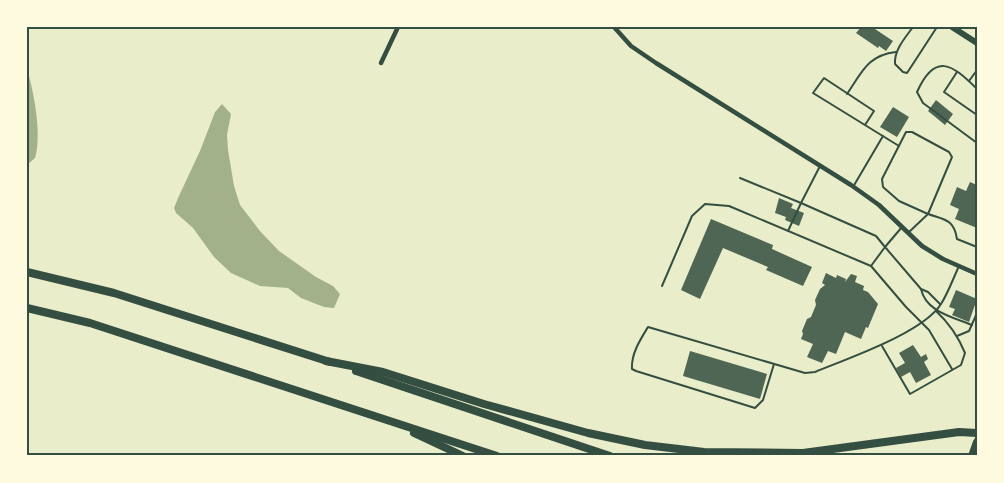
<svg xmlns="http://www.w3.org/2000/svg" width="1004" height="483" font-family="'Libre Baskerville',serif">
	<rect width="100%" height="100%" fill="#e9edc9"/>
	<g fill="#a3b18a">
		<path d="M27,69C34,92 42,135 35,158L27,165Z"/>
		<polygon points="222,104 231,114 227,135 228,150 234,186 240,205 260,231 279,251 316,277 333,286 340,294 334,308 324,307 301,298 288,288 260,286 231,273 214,257 193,228 176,213 174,208 178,198 200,151 215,112"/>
	</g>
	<g fill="#4f6655">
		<polygon points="861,27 872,27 893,41 886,51 879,46 878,48 856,33"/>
		<polygon points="936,100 953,114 945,125 928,111"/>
		<polygon points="893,107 909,117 897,137 880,127"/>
		<polygon points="970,182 977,185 977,228 955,219 959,209 950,205 957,187 966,191"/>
		<polygon points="779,198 793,204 791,208 804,213 799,226 785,220 786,217 775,213"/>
		<polygon points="711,219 773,245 772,249 812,267 803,286 766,270 768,267 723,248 700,299 681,290"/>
		<polygon points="826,273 836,278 837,275 846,279 845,282 851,274 857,276 855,282 864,286 863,290 868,292 878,304 868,328 866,327 861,339 845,332 836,354 828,351 822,363 807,357 813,344 801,339 803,334 802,331 807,319 811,317 816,305 815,300 820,289 825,285 822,283"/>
		<polygon points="956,290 977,299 969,322 952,315 955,309 949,307"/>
		<polygon points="913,345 921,357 926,354 928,359 924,362 931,375 916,383 910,372 901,377 896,368 905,363 899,353"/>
		<polygon points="690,351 767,374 760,399 683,376"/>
	</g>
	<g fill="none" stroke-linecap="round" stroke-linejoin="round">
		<g stroke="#344e41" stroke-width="2">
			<path d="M913,27C905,38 894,50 895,64L903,72L907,73L909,70L937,27"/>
			<polyline points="957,72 944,92 977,115"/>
			<polyline points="969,81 977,70"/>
			<path d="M977,89C952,64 935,52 917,92L923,103L977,143"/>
			<path d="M847,94C862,72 868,55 896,52"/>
			<polyline points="865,125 874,111 824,78 813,93 899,146"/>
			<polygon points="906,132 912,132 949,152 952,157 928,214 899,201 883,187 882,179"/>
			<polyline points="740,178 801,203 820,166"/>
			<polyline points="853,187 883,136"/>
			<path d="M902,227L885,247L921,289C926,312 953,317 972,325"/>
			<path d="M908,233L928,214C945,220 954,219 957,239L977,247"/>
			<polyline points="871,266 906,307 929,330 952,369"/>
			<polyline points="662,286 692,216 705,204 729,206 871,266 885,247 876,236 801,203 788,231"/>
			<polyline points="921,289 928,292 940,304"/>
			<polyline points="957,336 969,331 977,313"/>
			<path d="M882,346L910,394L961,365L965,353C958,336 949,323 936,311"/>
			<path d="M774,364L763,400L755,408L636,371L632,369C631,354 640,340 648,327L805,373L815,372C846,359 923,333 941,304C948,293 953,279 959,266"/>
		</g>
		<g stroke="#344e41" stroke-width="4.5">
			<polyline points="614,27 631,46 656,63 851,185 879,205 922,246 943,259 977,274"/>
			<polyline points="381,63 398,27"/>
		</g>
		<polyline stroke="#344e41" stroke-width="6" points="952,27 977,43"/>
		<g stroke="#344e41" stroke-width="8">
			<polyline points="27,272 114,293 330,362"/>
			<polyline points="27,308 90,323 497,456"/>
			<polyline points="326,361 383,372 484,404 588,433 645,445 704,452 803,453 959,432 977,433"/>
			<polyline points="356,371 610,456"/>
			<polyline points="414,433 463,456"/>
			<polyline points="972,456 977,442"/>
		</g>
	</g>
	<rect width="1004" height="483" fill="none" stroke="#fefae0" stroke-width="57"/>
	<rect x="28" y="28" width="948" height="426" fill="none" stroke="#344e41" stroke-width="2"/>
</svg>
